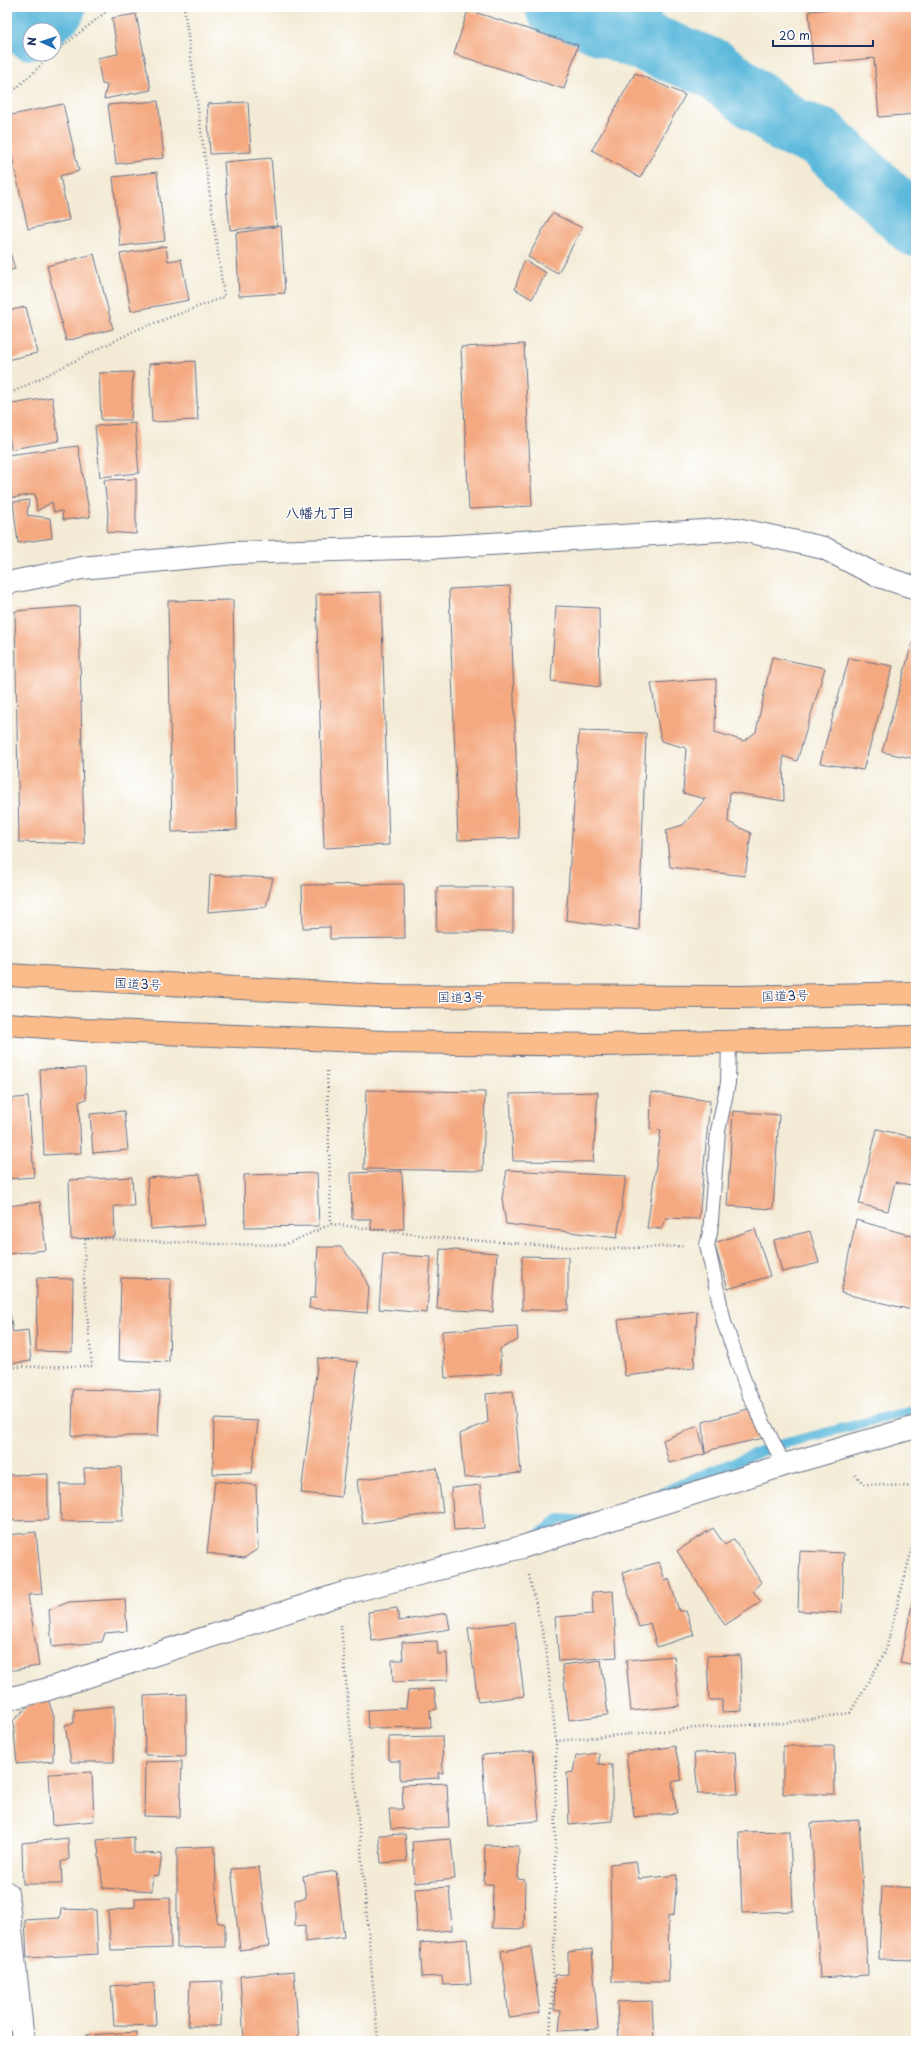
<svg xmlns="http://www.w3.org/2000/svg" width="923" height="2048" font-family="'Playpen Sans','Klee One',sans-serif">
	<rect width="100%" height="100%" fill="#fff"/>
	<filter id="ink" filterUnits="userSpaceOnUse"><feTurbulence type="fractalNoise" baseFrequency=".025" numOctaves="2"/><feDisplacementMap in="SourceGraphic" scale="8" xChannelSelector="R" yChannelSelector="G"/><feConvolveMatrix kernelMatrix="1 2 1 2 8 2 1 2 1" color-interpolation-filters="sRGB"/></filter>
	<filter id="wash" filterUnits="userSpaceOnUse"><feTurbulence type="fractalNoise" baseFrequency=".012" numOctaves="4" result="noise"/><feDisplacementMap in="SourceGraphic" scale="16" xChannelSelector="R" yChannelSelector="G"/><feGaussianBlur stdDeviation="0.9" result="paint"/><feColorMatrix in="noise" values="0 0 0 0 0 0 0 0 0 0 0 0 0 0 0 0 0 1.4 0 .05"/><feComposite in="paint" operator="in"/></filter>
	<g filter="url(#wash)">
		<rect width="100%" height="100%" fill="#f3ebd5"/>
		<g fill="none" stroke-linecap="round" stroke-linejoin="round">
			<g stroke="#5db9db" stroke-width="10">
				<polyline points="649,44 657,7"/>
				<polyline points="658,1495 687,1481 775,1446 916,1409"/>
				<polyline points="538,1535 560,1519 585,1521"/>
			</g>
			<g stroke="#5db9db" stroke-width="60">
				<polyline points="555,7 714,69 789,126 821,138 916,227"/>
				<polyline points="31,30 56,7"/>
			</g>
		</g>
		<g id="blocks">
			<g fill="#f4a980">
				<polygon points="854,7 914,7 916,114 879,117 874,58 813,64 809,11"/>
				<polygon points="468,10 578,45 564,89 454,54"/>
				<polygon points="136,14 151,90 104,99 107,85 102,84 97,58 118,54 112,18"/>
				<polygon points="635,73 685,95 640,178 592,150"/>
				<polygon points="158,101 164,158 116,164 108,105"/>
				<polygon points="248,102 251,152 210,154 207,104"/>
				<polygon points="63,104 79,171 60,176 69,220 28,229 7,134 7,116"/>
				<polygon points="271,158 277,226 230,230 224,162"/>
				<polygon points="157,172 165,241 120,246 113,177"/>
				<polygon points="552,213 582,228 558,273 528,257"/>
				<polygon points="281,226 285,293 239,296 236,233"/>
				<polygon points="7,242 15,269 7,271"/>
				<polygon points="166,246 168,261 181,259 189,300 131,311 120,254"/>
				<polygon points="94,254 113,329 66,341 47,266"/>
				<polygon points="524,260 546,273 532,299 515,289"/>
				<polygon points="26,307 37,353 7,360 7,311"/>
				<polygon points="524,344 532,506 469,509 461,347"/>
				<polygon points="195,361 198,420 152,422 149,364"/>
				<polygon points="133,372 131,420 101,420 99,373"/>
				<polygon points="52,397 59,441 11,449 7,422 7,405"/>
				<polygon points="135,423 139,473 100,477 95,426"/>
				<polygon points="78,446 90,517 63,520 62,511 54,512 52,502 37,511 35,494 12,498 7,455"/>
				<polygon points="136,479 136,534 107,532 108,512 104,480"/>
				<polygon points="29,500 27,515 50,518 52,538 18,543 13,502"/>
				<polygon points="510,586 519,838 458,840 449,589"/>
				<polygon points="381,592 389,845 324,848 316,594"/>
				<polygon points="233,600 237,830 172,832 168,601"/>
				<polygon points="79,606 84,844 19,842 15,611"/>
				<polygon points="556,606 599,608 600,687 551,681"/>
				<polygon points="912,643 916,644 916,759 882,752"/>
				<polygon points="772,657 825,668 797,761 783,756 784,801 730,792 728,822 751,833 745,876 670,867 666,830 683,825 705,799 683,793 686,748 661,741 651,683 716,679 715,732 744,741 756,732"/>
				<polygon points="849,658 893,666 863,770 820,763"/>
				<polygon points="579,731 646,733 639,930 566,920"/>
				<polygon points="210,875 273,878 266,907 208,912"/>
				<polygon points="404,884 405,938 330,939 330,927 303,928 302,885"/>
				<polygon points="437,887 513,887 513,932 436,932"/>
				<polygon points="85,1068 86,1099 79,1102 81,1153 44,1155 40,1069"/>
				<polygon points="366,1090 485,1092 483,1171 364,1169"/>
				<polygon points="598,1092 593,1162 513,1161 510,1094"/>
				<polygon points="651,1092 710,1101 699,1219 666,1218 661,1229 647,1228 661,1130 650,1129"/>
				<polygon points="28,1097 34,1177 7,1179 7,1099"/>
				<polygon points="124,1111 128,1150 93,1153 90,1114"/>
				<polygon points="733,1111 779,1115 773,1209 727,1206"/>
				<polygon points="877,1129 916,1138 916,1163 911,1185 895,1182 888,1211 859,1204"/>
				<polygon points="507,1170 626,1176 617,1238 506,1224 502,1198"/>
				<polygon points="402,1171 404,1229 371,1230 371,1219 352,1219 351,1173"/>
				<polygon points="317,1173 319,1226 245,1227 244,1175"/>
				<polygon points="200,1174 205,1225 151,1229 147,1178"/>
				<polygon points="132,1177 134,1206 114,1206 115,1237 71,1239 69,1180"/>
				<polygon points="40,1202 46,1250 7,1254 7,1206"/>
				<polygon points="856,1220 916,1237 916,1311 841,1293"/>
				<polygon points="755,1229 770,1276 728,1289 714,1243"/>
				<polygon points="810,1231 819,1263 782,1272 774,1240"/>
				<polygon points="318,1247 341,1247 362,1272 369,1288 367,1313 309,1308 310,1298 315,1298"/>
				<polygon points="440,1249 497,1253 493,1312 437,1309"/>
				<polygon points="383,1254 431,1257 427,1313 379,1309"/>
				<polygon points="522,1256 568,1257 568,1310 522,1310"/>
				<polygon points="37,1278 73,1279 72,1352 36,1351"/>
				<polygon points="121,1278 171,1279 169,1362 119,1360"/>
				<polygon points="697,1311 694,1368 625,1376 618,1320"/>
				<polygon points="7,1314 10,1314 13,1332 28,1330 31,1361 7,1364"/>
				<polygon points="517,1326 518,1340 500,1349 501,1374 445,1378 442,1331"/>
				<polygon points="318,1358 358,1362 341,1497 301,1493"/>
				<polygon points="73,1389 160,1391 158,1436 72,1436"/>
				<polygon points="513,1391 521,1473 464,1478 460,1434 488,1422 486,1394"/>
				<polygon points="758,1406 764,1438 714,1449 705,1454 669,1463 663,1440 698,1426 705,1454 703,1422"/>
				<polygon points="214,1419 258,1421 252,1473 213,1474"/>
				<polygon points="121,1467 123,1521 61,1522 60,1484 85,1484 84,1468"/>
				<polygon points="437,1468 443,1512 363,1524 357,1480"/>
				<polygon points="48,1474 48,1520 7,1521 7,1475"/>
				<polygon points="215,1481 256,1485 258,1549 244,1558 207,1553"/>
				<polygon points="480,1485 484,1528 454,1530 451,1488"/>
				<polygon points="713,1528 725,1545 734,1539 761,1582 753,1591 761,1602 725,1625 677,1551"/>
				<polygon points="36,1532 42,1594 28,1595 39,1666 7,1671 7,1535"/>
				<polygon points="800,1551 844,1553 842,1613 798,1611"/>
				<polygon points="659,1562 665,1580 669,1579 679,1611 686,1611 694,1635 657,1647 650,1623 639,1627 622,1573"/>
				<polygon points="916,1585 916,1666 900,1663"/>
				<polygon points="613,1591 617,1657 559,1661 555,1617 593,1614 592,1592"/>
				<polygon points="125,1599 127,1631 105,1633 102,1642 52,1647 49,1610 69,1602"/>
				<polygon points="397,1608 399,1621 447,1613 450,1629 372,1641 368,1612"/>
				<polygon points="515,1622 524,1696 478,1702 468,1628"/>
				<polygon points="437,1641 438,1654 447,1653 448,1680 393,1682 392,1660 403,1660 402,1642"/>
				<polygon points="740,1655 742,1711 722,1712 722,1700 709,1700 707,1656"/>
				<polygon points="674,1656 679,1706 631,1711 626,1660"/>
				<polygon points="601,1660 608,1715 569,1720 562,1665"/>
				<polygon points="434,1689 437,1709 430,1710 431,1727 368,1728 367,1710 406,1708 408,1691"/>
				<polygon points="45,1690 54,1717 53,1761 17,1764 13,1721"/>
				<polygon points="186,1694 186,1756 145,1755 144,1696"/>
				<polygon points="114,1706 114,1762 71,1762 65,1725 74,1723 74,1710"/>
				<polygon points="442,1736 443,1773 438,1773 439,1778 400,1780 400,1761 389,1761 389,1737"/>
				<polygon points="675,1746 682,1780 672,1782 677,1813 634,1817 626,1754"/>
				<polygon points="783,1746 834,1746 835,1794 783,1794"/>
				<polygon points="533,1751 539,1821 487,1825 482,1755"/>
				<polygon points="735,1752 738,1794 698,1794 694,1753"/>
				<polygon points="599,1753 599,1764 612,1765 612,1821 569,1825 567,1773 573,1772 576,1756"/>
				<polygon points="182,1761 180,1817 144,1816 145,1762"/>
				<polygon points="92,1772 94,1821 52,1825 49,1774"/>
				<polygon points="447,1783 449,1827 391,1829 389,1809 403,1809 402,1785"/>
				<polygon points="859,1820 868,1975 820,1978 811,1823"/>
				<polygon points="790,1831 793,1911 742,1913 739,1832"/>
				<polygon points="405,1834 407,1861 381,1863 379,1835"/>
				<polygon points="134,1837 134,1853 162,1854 159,1875 152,1876 152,1891 103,1888 97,1840"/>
				<polygon points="68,1838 69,1859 61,1862 62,1884 23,1884 22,1843"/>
				<polygon points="451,1839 455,1879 415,1883 412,1842"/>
				<polygon points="485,1845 519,1846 518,1879 525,1880 524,1929 492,1928 493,1884 484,1884"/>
				<polygon points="215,1846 217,1922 225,1924 225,1947 177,1948 177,1848"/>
				<polygon points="636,1861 639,1879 677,1875 674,1915 668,1916 669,1982 612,1982 610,1864"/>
				<polygon points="259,1867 269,1946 240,1950 231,1869"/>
				<polygon points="336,1871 344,1937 305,1942 305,1925 295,1926 295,1900 306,1898 303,1876"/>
				<polygon points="882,1886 916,1888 916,1960 879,1959"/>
				<polygon points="449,1887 452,1930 417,1933 415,1889"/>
				<polygon points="170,1897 171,1948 111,1950 108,1911 135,1907 135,1898"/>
				<polygon points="61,1909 96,1910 98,1954 27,1958 25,1920 60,1918"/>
				<polygon points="467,1939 471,1984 443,1985 442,1976 422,1977 420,1943"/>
				<polygon points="531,1947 540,2013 509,2017 501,1951"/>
				<polygon points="592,1949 598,2029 559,2031 561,2011 554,2010 555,1975 568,1974 568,1952"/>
				<polygon points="294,1971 299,2041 244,2041 240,1976"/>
				<polygon points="222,1981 221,2026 188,2026 190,1982"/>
				<polygon points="154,1983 156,2026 114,2025 111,1986"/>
				<polygon points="652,2001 654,2041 619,2041 617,2002"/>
				<polygon points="137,2032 137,2041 86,2041 86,2035"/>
			</g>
		</g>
	</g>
	<g filter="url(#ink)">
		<use href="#blocks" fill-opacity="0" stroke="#677188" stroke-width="1"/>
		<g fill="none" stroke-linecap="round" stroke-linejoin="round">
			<g stroke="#677188" stroke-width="16">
				<polyline id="service" points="729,1042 728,1083 718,1131 710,1233 707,1245 724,1322 748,1392 784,1465"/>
			</g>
			<g stroke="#677188" stroke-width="24">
				<g id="minor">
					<polyline points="7,583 82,568 234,553 439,547 737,529 824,548 876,575 916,588"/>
					<polyline points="7,1699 45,1690 338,1595 522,1547 784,1465 916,1427"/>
					<polyline points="7,1893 23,2041"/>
				</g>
			</g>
			<g stroke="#677188" stroke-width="24">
				<g id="trunk">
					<polyline points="7,975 380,996 740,997 916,993"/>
					<polyline points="7,1024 85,1030 385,1042 603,1045 916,1037"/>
				</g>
			</g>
			<g stroke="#677188" stroke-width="2.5" stroke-dasharray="1 3" stroke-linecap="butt">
				<polyline points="54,53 112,7"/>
				<polyline points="7,97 53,54"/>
				<polyline points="7,395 136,330 224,297 184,7"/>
				<polyline points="331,1224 443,1238 552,1246 606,1249 684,1246"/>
				<polyline points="7,1367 92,1366 84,1280 85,1238 213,1244 284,1245 331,1224 327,1068"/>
				<polyline points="855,1475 864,1484 916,1487"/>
				<polyline points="529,1575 546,1647 556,1741 694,1728 784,1723 850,1713 885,1653 916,1533"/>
				<polyline points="341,1625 378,2041"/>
				<polyline points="550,2041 555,1928 556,1741"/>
			</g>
			<use href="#service" stroke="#fff" stroke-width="14"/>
			<use href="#minor" stroke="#fff" stroke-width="22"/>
			<use href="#trunk" stroke="#f9bc8a" stroke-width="22"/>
		</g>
	</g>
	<g text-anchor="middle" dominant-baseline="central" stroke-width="3" stroke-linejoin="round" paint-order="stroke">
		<g font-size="13" fill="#1b2f5e" stroke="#fff">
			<text transform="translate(138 983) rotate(3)">国道3号</text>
			<text transform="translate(785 995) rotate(-2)">国道3号</text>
			<text x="461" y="996">国道3号</text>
		</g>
		<g font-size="14" font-weight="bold" fill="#1b2f5e" stroke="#fff">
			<text x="320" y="512">八幡九丁目</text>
		</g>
	</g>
	<rect width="923" height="2048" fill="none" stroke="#fff" stroke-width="24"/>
	<g transform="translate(42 42) rotate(273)"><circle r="19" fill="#ffffff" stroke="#a4acbf"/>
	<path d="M0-3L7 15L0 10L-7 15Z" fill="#1f6fb2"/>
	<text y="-6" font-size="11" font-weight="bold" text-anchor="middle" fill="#1b2f5e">N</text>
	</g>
	<path d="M773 40v6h100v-6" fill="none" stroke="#1b2f5e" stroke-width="2"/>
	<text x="779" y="40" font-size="12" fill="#1b2f5e" stroke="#ffffff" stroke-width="3" paint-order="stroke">20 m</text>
</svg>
